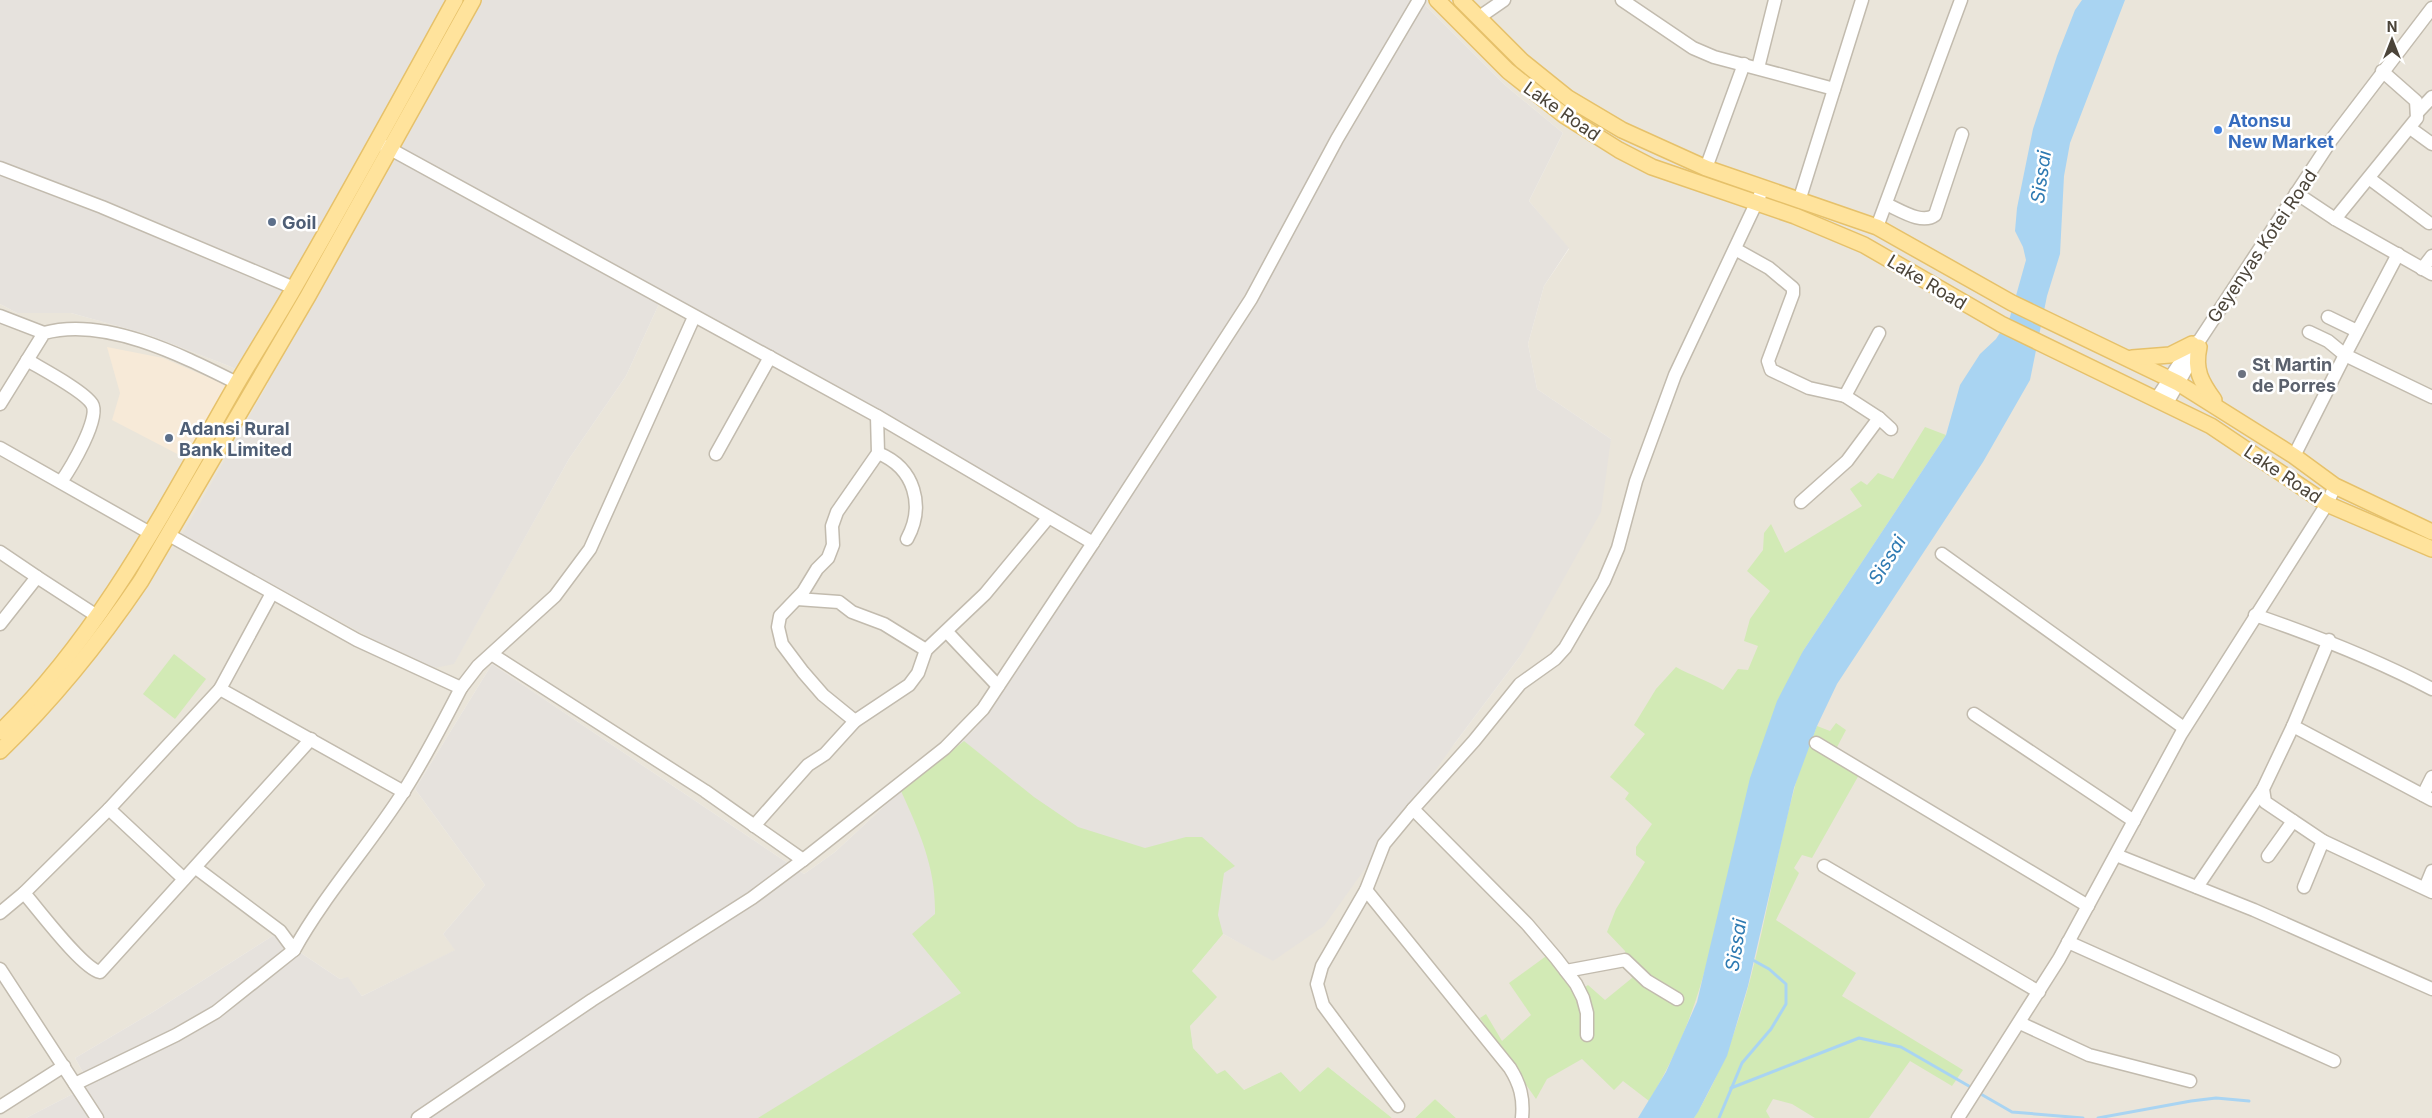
<svg xmlns="http://www.w3.org/2000/svg" width="2432" height="1118" font-family="Inter,sans-serif">
	<rect width="100%" height="100%" fill="#f6f3ec"/>
	<g fill="#eae5da">
		<polygon points="1420,0 2432,0 2432,1118 1456,1118 1435,1099 1415,1118 1392,1118 1328,1067 1300,1092 1281,1072 1244,1090 1225,1070 1217,1075 1193,1048 1190,1026 1216,997 1192,971 1223,934 1273,960 1455,743 1521,655 1611,439 1537,389 1528,344 1544,286 1569,249 1529,201 1563,133 1505,85"/>
		<polygon points="664,293 1102,541 975,729 894,797 835,852 804,874 492,664 415,789 485,885 443,934 456,950 362,996 348,978 340,979 274,935 153,1012 75,1058 90,1085 26,1118 0,1118 0,304 17,313 71,313 147,334 229,366 268,384 454,663 569,459 626,376"/>
	</g>
	<polygon fill="#f7ead8" points="107,347 163,358 231,387 187,459 112,420 120,393"/>
	<polygon fill="#e6e2dd" points="0,0 1420,0 1505,85 1563,133 1529,201 1569,248 1544,286 1528,344 1537,389 1611,439 1601,512 1521,655 1455,743 1324,926 1273,961 1223,934 1192,971 1217,997 1190,1026 1193,1048 1217,1074 1225,1070 1244,1090 1281,1072 1300,1092 1328,1067 1392,1118 26,1118 90,1085 75,1058 153,1012 274,935 340,979 348,977 362,996 455,950 443,934 485,885 415,789 492,664 804,874 835,852 894,797 975,729 1102,541 664,293 626,376 569,459 454,664 435,668 413,661 182,535 268,384 229,366 146,334 71,313 17,313 0,304"/>
	<g fill="#d2eab5">
		<path d="M1925,427L1946,435L1803,651L1709,955C1695,1009 1678,1053 1649,1101L1623,1081L1614,1090L1582,1059L1547,1079L1536,1099L1480,1018L1486,1014L1502,1041L1531,1015L1509,983L1549,954L1575,994L1588,985L1605,1000L1632,978L1625,951L1607,932L1616,909L1645,862L1636,855V847L1652,824L1625,799L1629,793L1610,777L1645,734L1634,725L1656,689L1676,667C1692,676 1707,680 1723,690L1738,669L1748,670L1758,646L1744,641L1750,619L1770,591L1747,571L1763,550L1764,533L1771,524L1785,553L1862,506L1850,489L1861,481L1867,485L1878,473L1893,479Z"/>
		<polygon points="174,654 206,679 175,719 143,694"/>
		<path d="M1836,723L1846,730L1836,749L1864,766L1812,858L1802,855L1794,868L1799,873L1776,920L1856,973L1842,996L1963,1070L1952,1086L1910,1061L1869,1118H1815L1792,1104L1773,1099L1766,1111L1770,1118H1694C1755,1020 1764,899 1794,790C1799,768 1809,747 1817,726L1830,731Z"/>
		<path d="M964,741L1034,797L1078,827L1145,848L1186,837H1202L1235,866L1224,873L1218,915L1223,934L1192,971L1217,997L1190,1026L1193,1048L1217,1074L1225,1070L1244,1090L1281,1072L1300,1092L1328,1067L1392,1118H758L961,993L912,934L935,914C936,868 920,833 901,791Z"/>
		<polygon points="1435,1099 1456,1118 1415,1118"/>
	</g>
	<polygon fill="#a9d4f2" points="2082,0 2125,0 2070,143 2064,176 2060,254 2047,296 2030,380 1983,462 1837,684 1817,726 1794,788 1748,986 1727,1056 1698,1112 1694,1118 1638,1118 1666,1072 1697,1002 1750,778 1777,701 1803,651 1946,435 1960,385 1980,354 1996,339 2010,317 2026,260 2023,247 2015,231 2017,208 2033,129 2057,56 2075,10"/>
	<g fill="none" stroke-linecap="round" stroke-linejoin="round">
		<g stroke="#a9d4f2" stroke-width="3">
			<polyline points="1731,1088 1859,1038 1901,1047 1974,1089"/>
			<polyline points="1979,1093 2012,1112 2083,1118"/>
			<polyline points="1719,1118 1742,1063 1771,1029 1786,1004 1786,984 1769,969 1751,959"/>
			<polyline points="2098,1118 2191,1101 2216,1098 2249,1101"/>
		</g>
		<g stroke="#c2bbae" stroke-width="15">
			<g id="minor">
				<polyline points="1622,0 1693,48 1714,57 1834,89"/>
				<polyline points="1478,18 1504,0"/>
				<polyline points="1758,68 1775,0"/>
				<polyline points="2417,113 2432,97"/>
				<polyline points="2410,128 2432,144"/>
				<polyline points="383,145 877,416 1093,543 1251,299 1337,139 1419,0"/>
				<polyline points="0,168 102,207 294,288"/>
				<polyline points="1706,168 1744,64"/>
				<polyline points="2370,179 2429,223"/>
				<polyline points="2296,193 2335,219 2432,274"/>
				<polyline points="1799,201 1862,0"/>
				<path d="M1886,204C1900,210 1922,225 1935,215L1962,134"/>
				<polyline points="2335,219 2417,118 2416,101 2382,71"/>
				<polyline points="1877,227 1961,0"/>
				<polyline points="1735,249 1769,268 1793,288 1793,294 1768,361 1771,370 1809,388 1845,396 1879,333"/>
				<polyline points="2398,254 2345,355 2432,397"/>
				<polyline points="2422,269 2432,256"/>
				<polyline points="0,316 44,333"/>
				<polyline points="2328,317 2357,331"/>
				<path d="M27,360C42,369 84,391 92,404C101,418 70,469 61,482"/>
				<polyline points="1845,396 1879,418 1891,429"/>
				<polyline points="2157,398 2192,344 2199,341 2332,139 2432,8"/>
				<polyline points="2167,403 2197,350"/>
				<path d="M0,404L44,333C105,316 183,356 237,383"/>
				<polyline points="0,448 150,533"/>
				<path d="M878,453C915,468 925,506 907,539"/>
				<polyline points="716,454 770,357"/>
				<polyline points="2294,456 2345,355 2328,341 2309,332"/>
				<polyline points="1801,502 1847,461 1879,418"/>
				<polyline points="169,535 357,640 461,688 478,666 555,596 590,549 694,317"/>
				<polyline points="0,552 37,577"/>
				<polyline points="1942,554 2184,728"/>
				<polyline points="797,599 839,602 852,612 884,624 926,650"/>
				<path d="M2255,615C2316,636 2375,659 2432,689"/>
				<polyline points="0,624 37,577 97,616"/>
				<polyline points="947,632 998,686"/>
				<polyline points="2329,640 2293,726 2432,800"/>
				<polyline points="220,689 404,792"/>
				<polyline points="1974,714 2134,821"/>
				<polyline points="855,721 823,695 803,672 782,644 778,627 780,616 803,592 817,569 828,558 833,545 832,526 837,512 878,453 877,416"/>
				<polyline points="2293,726 2263,789 2265,802 2323,841 2432,892"/>
				<polyline points="1816,743 2088,906"/>
				<polyline points="2423,795 2432,777"/>
				<polyline points="109,809 220,689 272,593"/>
				<polyline points="754,826 792,783 808,765 825,754 855,721 909,685 918,673 926,650 985,594 1048,518"/>
				<polyline points="2116,855 2254,910 2432,989"/>
				<polyline points="2268,856 2293,821"/>
				<polyline points="803,860 945,748 983,709 1093,543"/>
				<polyline points="1824,866 2039,992"/>
				<path d="M196,868L280,931L294,950C325,894 369,846 404,791C425,758 443,723 461,688"/>
				<polyline points="2197,887 2263,789"/>
				<polyline points="2304,887 2323,841"/>
				<polyline points="2425,888 2432,871"/>
				<path d="M1366,890L1510,1068C1520,1084 1524,1098 1522,1118"/>
				<path d="M24,893C39,910 82,968 100,972L311,739"/>
				<polyline points="0,913 24,893 109,809 184,879"/>
				<polyline points="2068,942 2334,1061"/>
				<polyline points="0,969 97,1118"/>
				<polyline points="1566,971 1625,960 1647,981 1677,999"/>
				<polyline points="2020,1023 2089,1055 2190,1081"/>
				<polyline points="1587,1035 1587,1013 1583,998 1576,984 1556,958 1527,924 1413,809 1474,741 1520,684 1555,659 1565,648 1604,581 1618,548 1636,481 1675,375 1760,195"/>
				<polyline points="75,1084 176,1035 216,1012 294,950"/>
				<polyline points="1398,1106 1323,1005 1317,984 1322,966 1366,890 1384,844 1413,809"/>
				<polyline points="0,1107 64,1066"/>
				<polyline points="418,1118 592,1000 752,898 803,860 705,791 493,655"/>
				<polyline points="1958,1118 2059,959 2181,734 2327,504 2335,486"/>
			</g>
		</g>
		<g stroke="#e6c16a" stroke-width="18">
			<g id="major">
				<polyline points="1437,0 1508,71 1565,116 1619,150 1652,167 1795,216 1864,245 2001,324 2211,426 2327,504 2432,549"/>
				<polyline points="1461,0 1522,61 1568,98 1622,130 1706,168 1877,227 2012,303 2178,383 2294,456 2335,486 2432,532"/>
				<path d="M2199,347C2194,370 2201,382 2214,400"/>
				<polyline points="2132,358 2170,355 2192,344"/>
				<path d="M0,732C98,638 165,509 232,392C252,357 274,323 294,288C349,193 402,96 455,0"/>
				<path d="M0,751C54,699 99,643 141,581L308,296L473,0"/>
			</g>
		</g>
		<use href="#minor" stroke="#fff" stroke-width="12"/>
		<use href="#major" stroke="#ffe39c" stroke-width="15"/>
	</g>
	<circle fill="#3f7fe0" stroke="#fff" stroke-width="2" cx="2218" cy="130" r="5"/>
	<g fill="#5c6f8a" stroke="#fff" stroke-width="2">
		<circle cx="272" cy="222" r="5"/>
		<circle cx="169" cy="438" r="5"/>
	</g>
	<circle fill="#6b7280" stroke="#fff" stroke-width="2" cx="2242" cy="374" r="5"/>
	<g text-anchor="middle" dominant-baseline="central" stroke-width="5" stroke-linejoin="round" paint-order="stroke">
		<g font-size="18" fill="#4b4439" stroke="#fff">
			<text transform="translate(1562 111) rotate(35)">Lake Road</text>
			<text transform="translate(2262 246) rotate(-56)">Geyenyas Kotei Road</text>
			<text transform="translate(1927 282) rotate(31)">Lake Road</text>
			<text transform="translate(2283 474) rotate(34)">Lake Road</text>
		</g>
		<g font-size="18" font-weight="bold" fill="#366cbe" stroke="#fff" text-anchor="start">
			<text x="2228" y="120">Atonsu<tspan x="2228" dy="21">New Market</tspan></text>
		</g>
		<g font-size="18" font-weight="bold" fill="#4e5e75" stroke="#fff" text-anchor="start">
			<text x="282" y="222">Goil</text>
			<text x="179" y="428">Adansi Rural<tspan x="179" dy="21">Bank Limited</tspan></text>
		</g>
		<g font-size="18" font-weight="bold" fill="#5b616d" stroke="#fff" text-anchor="start">
			<text x="2252" y="364">St Martin<tspan x="2252" dy="21">de Porres</tspan></text>
		</g>
		<g font-size="19" font-style="italic" fill="#2e7ab2" stroke="#fff">
			<text transform="translate(2041 177) rotate(-82)">Sissai</text>
			<text transform="translate(1887 560) rotate(-58)">Sissai</text>
			<text transform="translate(1736 945) rotate(-81)">Sissai</text>
		</g>
	</g>
	<g transform="translate(2392 40)" stroke="#ffffff" stroke-width="4" paint-order="stroke">
	<path d="M0-4L9 19L0 12L-9 19Z" fill="#4b4439"/>
	<text y="-8" font-size="14" font-weight="bold" text-anchor="middle" fill="#4b4439">N</text>
	</g>
</svg>
